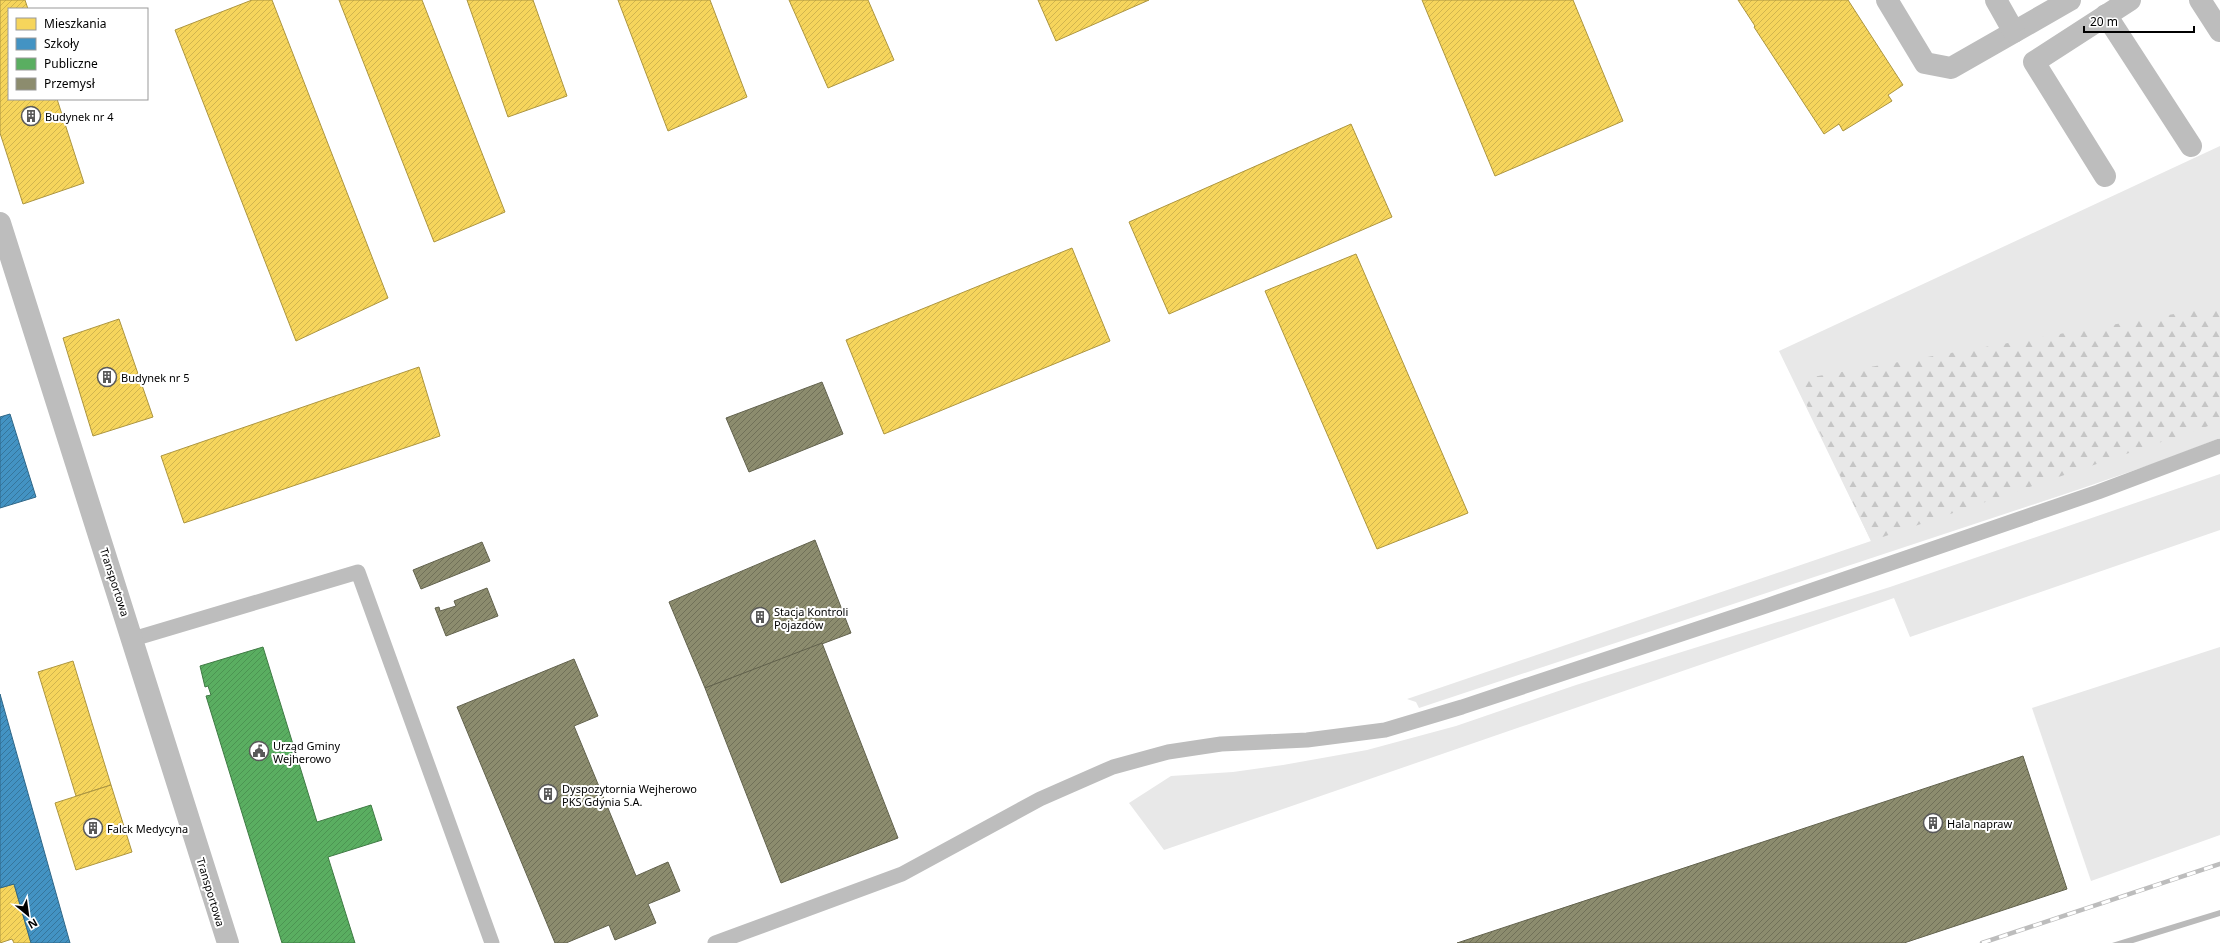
<svg xmlns="http://www.w3.org/2000/svg" width="2220" height="943" font-family="'Noto Sans',sans-serif">
	<defs>
		<pattern id="forest-firs" width="22" height="20" patternUnits="userSpaceOnUse"><rect width="22" height="20" fill="#e8e8e8"/><path d="M5 1l3.5 6h-7zM16 11l3.5 6h-7z" fill="#c5c5c5"/></pattern>
		<pattern id="homes-hatch" width="6" height="6" patternUnits="userSpaceOnUse"><rect width="6" height="6" fill="#f6d55c"/><path d="M-1 1l2-2M0 6l6-6M5 7l2-2" fill="none" stroke="#d1b54e"/></pattern>
		<pattern id="schools-hatch" width="6" height="6" patternUnits="userSpaceOnUse"><rect width="6" height="6" fill="#4393c3"/><path d="M-1 1l2-2M0 6l6-6M5 7l2-2" fill="none" stroke="#36769c"/></pattern>
		<pattern id="public-hatch" width="6" height="6" patternUnits="userSpaceOnUse"><rect width="6" height="6" fill="#5aae61"/><path d="M-1 1l2-2M0 6l6-6M5 7l2-2" fill="none" stroke="#4c9452"/></pattern>
		<pattern id="industry-hatch" width="6" height="6" patternUnits="userSpaceOnUse"><rect width="6" height="6" fill="#8c8c6e"/><path d="M-1 1l2-2M0 6l6-6M5 7l2-2" fill="none" stroke="#707058"/></pattern>
	</defs>
	<rect width="100%" height="100%" fill="#fff"/>
	<g fill="#e8e8e8">
		<polygon points="2220,146 2220,438 2161,461 2083,488 1419,708 1416,702 1407,699 1871,541 1779,351"/>
		<polygon points="2220,474 2220,530 1910,637 1894,598 1164,850 1129,803 1171,776 1233,772 1283,765 1367,750 1456,726 1576,685 1890,587"/>
		<polygon points="2220,647 2220,835 2091,881 2032,708"/>
	</g>
	<polygon fill="url(#forest-firs)" points="2220,306 2220,422 1871,541 1795,380"/>
	<polygon fill="#bababa" points="2220,910 2220,916 2133,943 2112,943"/>
	<g fill="url(#homes-hatch)" stroke="#ac9540">
		<polygon points="0,0 25,0 28,9 9,9 9,99 57,99 84,183 23,204 0,133"/>
		<polygon points="252,0 272,0 388,298 296,341 175,30"/>
		<polygon points="339,0 422,0 505,212 434,242"/>
		<polygon points="467,0 533,0 567,96 508,117"/>
		<polygon points="618,0 710,0 747,97 668,131"/>
		<polygon points="789,0 868,0 894,60 828,88"/>
		<polygon points="1038,0 1149,0 1056,41"/>
		<polygon points="1422,0 1573,0 1623,121 1495,176"/>
		<polygon points="1738,0 1848,0 1903,85 1888,95 1892,101 1843,131 1839,124 1824,134 1754,27 1755,26"/>
		<polygon points="1351,124 1392,217 1169,314 1129,222"/>
		<polygon points="1072,248 1110,341 884,434 846,340"/>
		<polygon points="1356,254 1468,513 1377,549 1265,291"/>
		<polygon points="119,319 153,417 93,436 63,338"/>
		<polygon points="419,367 440,436 184,523 161,456"/>
		<polygon points="73,661 111,785 76,796 38,672"/>
		<polygon points="111,785 132,852 76,870 55,803"/>
		<polygon points="14,884 31,943 14,943 12,939 0,943 0,888"/>
	</g>
	<g fill="url(#schools-hatch)" stroke="#2f6788">
		<polygon points="10,414 36,497 0,508 0,417"/>
		<polygon points="0,694 70,943 31,943 14,884 0,888"/>
	</g>
	<polygon fill="url(#public-hatch)" stroke="#3f7a44" points="263,647 317,822 371,805 382,840 328,857 355,943 282,943 206,696 211,695 208,686 205,687 200,666"/>
	<g fill="url(#industry-hatch)" stroke="#62624d">
		<polygon points="822,382 843,434 749,472 726,418"/>
		<polygon points="815,540 851,633 705,688 669,602"/>
		<polygon points="482,542 490,561 421,589 413,570"/>
		<polygon points="487,588 498,616 446,636 435,608 439,607 440,611 456,606 454,601"/>
		<polygon points="822,643 898,838 781,883 705,688"/>
		<polygon points="574,659 598,716 574,726 636,876 668,862 680,891 648,904 656,923 615,940 609,925 566,943 555,943 457,707"/>
		<polygon points="2023,756 2067,889 1904,943 1457,943"/>
	</g>
	<g fill="none" stroke-linecap="round" stroke-linejoin="round">
		<g stroke="#bdbdbd" stroke-width="15">
			<polyline points="133,639 358,572 492,943"/>
			<polyline points="715,943 902,874 1040,799 1113,767 1168,752 1221,744 1307,740 1385,730 1462,707 1766,606 2098,492 2220,446"/>
		</g>
		<g stroke="#bdbdbd" stroke-width="22">
			<polyline points="1887,0 1925,63 1951,68 2070,0"/>
			<polyline points="1996,0 2014,32"/>
			<polyline points="2200,0 2220,31"/>
			<polyline points="2106,15 2191,146"/>
			<polyline points="2105,176 2034,62 2130,0"/>
			<polyline points="0,223 228,943"/>
		</g>
		<g stroke="#bdbdbd" stroke-width="4.5">
			<polyline id="rail" points="1982,943 2220,864"/>
		</g>
		<use href="#rail" stroke="#fff" stroke-width="3" stroke-dasharray="9" stroke-linecap="butt"/>
	</g>
	<defs>
		<g id="building-ring" transform="scale(1)"><circle r="9.5" fill="#fff" stroke="#595959" stroke-width="1.5"/><path d="M-4-6H4V6H1V3H-1V6H-4ZM-2.5-4.3h1.7v1.8h-1.7ZM.8-4.3h1.7v1.8H.8ZM-2.5-1h1.7V.8h-1.7ZM.8-1h1.7V.8H.8Z" fill="#595959"/></g>
		<g id="civic-ring" transform="scale(1)"><circle r="9.5" fill="#fff" stroke="#595959" stroke-width="1.5"/><path d="M-.6-6.5H3V-4.5H.6V-3L4-1V1h2V6H-6V1h2V-1L-.6-3ZM-1.2 2.5V6h2.4V2.5Z" fill="#595959"/></g>
	</defs>
	<g fill-rule="evenodd">
		<use href="#building-ring" x="31" y="116"/>
		<use href="#building-ring" x="107" y="377"/>
		<use href="#building-ring" x="760" y="617"/>
		<use href="#civic-ring" x="259" y="751"/>
		<use href="#building-ring" x="548" y="794"/>
		<use href="#building-ring" x="1933" y="823"/>
		<use href="#building-ring" x="93" y="828"/>
	</g>
	<g text-anchor="middle" dominant-baseline="central" stroke-width="4" stroke-linejoin="round" paint-order="stroke">
		<g font-size="11" fill="#000" stroke="#fff" text-anchor="start">
			<text x="45" y="116">Budynek nr 4</text>
			<text x="121" y="377">Budynek nr 5</text>
			<text x="774" y="611">Stacja Kontroli<tspan x="774" dy="13">Pojazdów</tspan></text>
			<text x="273" y="745">Urząd Gminy<tspan x="273" dy="13">Wejherowo</tspan></text>
			<text x="562" y="788">Dyspozytornia Wejherowo<tspan x="562" dy="13">PKS Gdynia S.A.</tspan></text>
			<text x="1947" y="823">Hala napraw</text>
			<text x="107" y="828">Falck Medycyna</text>
		</g>
		<g font-size="11" fill="#000" stroke="#fff">
			<text transform="translate(115 582) rotate(72)">Transportowa</text>
			<text transform="translate(211 892) rotate(73)">Transportowa</text>
		</g>
	</g>
	<rect x="8" y="8" width="140" height="92" fill="#ffffff" stroke="#999999"/>
	<rect x="16" y="18" width="20" height="12" fill="#f6d55c" stroke="#999999"/>
	<text x="44" y="28" font-size="12" fill="#000000">Mieszkania</text>
	<rect x="16" y="38" width="20" height="12" fill="#4393c3" stroke="#999999"/>
	<text x="44" y="48" font-size="12" fill="#000000">Szkoły</text>
	<rect x="16" y="58" width="20" height="12" fill="#5aae61" stroke="#999999"/>
	<text x="44" y="68" font-size="12" fill="#000000">Publiczne</text>
	<rect x="16" y="78" width="20" height="12" fill="#8c8c6e" stroke="#999999"/>
	<text x="44" y="88" font-size="12" fill="#000000">Przemysł</text>
	<g transform="translate(28 915) rotate(151)" stroke="#ffffff" stroke-width="3" paint-order="stroke">
	<path d="M0-3L7 15L0 10L-7 15Z" fill="#000000"/>
	<text y="-6" font-size="11" font-weight="bold" text-anchor="middle" fill="#000000">N</text>
	</g>
	<path d="M2084 26v6h110v-6" fill="none" stroke="#000000" stroke-width="2"/>
	<text x="2090" y="26" font-size="12" fill="#000000" stroke="#ffffff" stroke-width="3" paint-order="stroke">20 m</text>
</svg>
